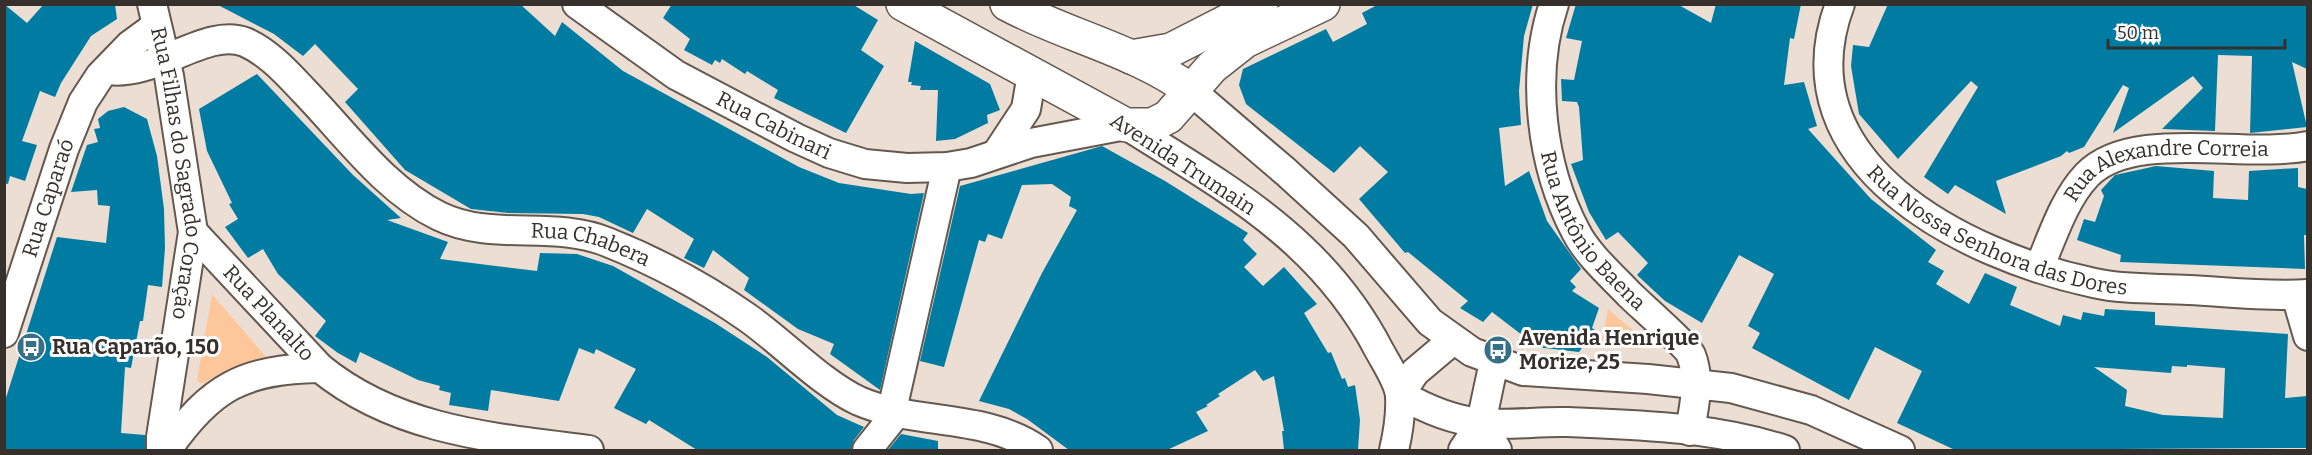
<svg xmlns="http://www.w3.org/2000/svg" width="2312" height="455" font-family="Bitter,serif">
	<rect width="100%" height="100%" fill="#edded4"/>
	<g fill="#fec69b">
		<polygon points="212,294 266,357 230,368 204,383 199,383 197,380"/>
		<polygon points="1608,309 1642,338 1646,347 1636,349 1601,346"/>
	</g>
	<g fill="#007ca3" fill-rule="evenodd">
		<polygon points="4,4 27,23 44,4 115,4 117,19 91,36 61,83 55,97 40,91 22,141 37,145 25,181 10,176 8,184 4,183"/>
		<polygon points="216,4 520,4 555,36 562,22 623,71 799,167 839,183 911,194 924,193 880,390 830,354 834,344 798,329 744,290 749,278 713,250 704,268 684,258 694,239 647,209 633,233 599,217 583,214 508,213 471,209 405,170 345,102 358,89 315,44 303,56 274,34"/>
		<polygon points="672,4 852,4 878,20 861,50 884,66 846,133 774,98 778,90 747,71 745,74 722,59 720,63 715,60 712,65 684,50 690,39 663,18"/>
		<polygon points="1379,4 1533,4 1524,36 1519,91 1521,125 1499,128 1505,186 1529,171 1547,221 1581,269 1570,281 1576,287 1572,291 1599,308 1592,328 1595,330 1579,352 1536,347 1518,340 1522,335 1492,312 1483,322 1460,308 1468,301 1408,252 1405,253 1359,199 1388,172 1360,146 1334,173 1246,104 1239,85 1243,69 1326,29 1333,42 1367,24 1362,13"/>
		<path d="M1576,4H1677L1711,23L1716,4H1801L1794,39L1790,38L1784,85L1804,82L1817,126L1808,129L1871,199L1936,250L1928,262L1944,271L1936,284L1969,304L1985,273L2017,287L2010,305L2060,326L2063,315L2081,320L2083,312L2104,316L2105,309L2155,312V325L2288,334L2285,398L2307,396V448L1955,450L1897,423L1922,371L1875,347L1849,400L1752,348L1760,333L1748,326L1774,274L1739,255L1702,323L1665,301L1637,275L1648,263L1618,232L1606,240L1589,212L1571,164L1583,160L1579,107L1577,102L1562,101L1561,79L1574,80L1582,41L1566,38ZM2187,365L2225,368L2223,418L2163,415L2125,406L2127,390L2094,367L2171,373L2172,366L2187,367Z"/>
		<polygon points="1888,4 2307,4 2307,69 2292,62 2307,127 2250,133 2252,56 2218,55 2215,131 2162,129 2203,88 2193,76 2113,133 2129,88 2123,85 2084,147 2069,153 2067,151 2061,156 1996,181 2006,214 1955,185 1948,194 1924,177 1978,87 1971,81 1898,159 1859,114 1851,66 1853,45 1869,47"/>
		<polygon points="915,41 990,84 1000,110 987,115 988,123 955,139 936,141 938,90 920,90 921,86 911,85 912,82 908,82"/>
		<polygon points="257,74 353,175 401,218 387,220 448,242 440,259 537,271 540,253 577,254 613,266 715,323 767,357 837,415 864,427 854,440 851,450 697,450 649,420 646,424 614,408 636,369 596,349 594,354 579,348 559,401 491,390 488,411 449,405 451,393 439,390 440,386 418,380 360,352 356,363 338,353 315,336 326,321 278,274 263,249 248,258 225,227 238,219 229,204 232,203 207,151 199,109"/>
		<polygon points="124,107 147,119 157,156 164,209 165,248 162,287 148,285 143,321 140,321 131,368 125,367 121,433 145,435 145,450 4,450 4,404 57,237 106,243 110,206 98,205 97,190 71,192 87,145 98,142 94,129 100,128 98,119 108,111"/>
		<polygon points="1102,146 1165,181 1248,233 1243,240 1257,254 1244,267 1263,286 1284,267 1317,304 1304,313 1328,353 1331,352 1342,379 1345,378 1348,387 1355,385 1360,420 1358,450 1284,450 1282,431 1284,431 1274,376 1263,381 1255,370 1218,394 1220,396 1206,405 1208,406 1196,412 1208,431 1167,450 1069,450 1027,419 1009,409 979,401 1042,273 1077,210 1069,206 1071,197 1052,184 1022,185 1002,239 988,234 985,242 979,240 944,367 920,361 960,186"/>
		<polygon points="2156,166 2214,171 2213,198 2248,200 2249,171 2298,168 2298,187 2307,189 2307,235 2304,235 2305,269 2120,262 2121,255 2077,240 2084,219 2095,222 2104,196 2101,190 2115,175"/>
		<polygon points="901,434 938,441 938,450 888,450"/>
	</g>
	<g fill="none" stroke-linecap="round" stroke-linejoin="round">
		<g stroke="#64584f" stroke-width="32">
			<g id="minor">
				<path id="s1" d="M152,4L169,76L193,232L161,437V450"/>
				<path id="s2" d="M577,4L676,75L796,138L829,153L865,164L907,168L947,167L971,163L1031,143L1126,125C1228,189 1322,240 1379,350C1386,363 1399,382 1400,396C1401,414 1398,433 1394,450"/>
				<path id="s3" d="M1554,4C1530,75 1541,166 1576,232C1587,254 1612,276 1629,294C1639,304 1688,347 1691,355C1701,381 1694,405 1690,431"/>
				<path id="s4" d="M1840,4C1780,164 1966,256 2094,283C2124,290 2158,288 2189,290C2228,292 2269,297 2308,294"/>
				<path id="s5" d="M107,70C156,77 206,27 245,42C268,52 287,73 303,90C345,133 384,189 439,216C492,242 553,220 607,242C655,261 705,288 748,318C782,342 822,384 859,401C917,426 985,413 1038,450"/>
				<polyline points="1190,90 1286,172 1356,236 1430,322 1472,352 1523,371 1648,379 1731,388 1811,410 1900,450"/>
				<polyline points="997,153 1026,109 1032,74"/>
				<path id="s6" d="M193,232L320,368C397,431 495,438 589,450"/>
				<path id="s7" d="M2039,268C2052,238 2064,199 2087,175C2132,128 2244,159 2308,146"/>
				<polyline points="2296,295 2308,336"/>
				<path id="s8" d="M4,333L64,149L83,102L100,76L130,45L156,26"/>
				<path d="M1400,394C1424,408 1452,420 1481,423C1509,426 1539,421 1568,422C1640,425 1716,427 1785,450"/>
				<polyline points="1400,394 1415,372 1453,340"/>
				<polyline points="892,410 947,167"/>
				<polyline points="1481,423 1497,450"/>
				<path d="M167,450C210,387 244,369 320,368"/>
				<polyline points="867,450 898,411"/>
				<polyline points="1463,450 1481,423 1494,362"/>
			</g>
		</g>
		<g stroke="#64584f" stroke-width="36">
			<g id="major">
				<polyline points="903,4 1126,125 1152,125 1168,117 1212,67 1245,41 1323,4"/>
				<path d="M1007,4C1067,36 1135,50 1190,90"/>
				<polyline points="1131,57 1171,50 1261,4"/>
			</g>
		</g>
		<use href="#minor" stroke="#fff" stroke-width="28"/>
		<use href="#major" stroke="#fff" stroke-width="33"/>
	</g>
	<defs>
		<g id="bus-disc" transform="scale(1.5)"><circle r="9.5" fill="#356f88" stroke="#fff"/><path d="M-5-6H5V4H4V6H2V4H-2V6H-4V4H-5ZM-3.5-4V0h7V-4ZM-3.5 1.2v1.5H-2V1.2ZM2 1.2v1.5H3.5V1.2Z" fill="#fff"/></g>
	</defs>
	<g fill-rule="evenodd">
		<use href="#bus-disc" x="31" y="347"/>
		<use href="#bus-disc" x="1498" y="350"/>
	</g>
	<g text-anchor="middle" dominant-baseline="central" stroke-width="6" stroke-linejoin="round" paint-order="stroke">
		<g font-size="21" fill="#36302c" stroke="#fff">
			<text stroke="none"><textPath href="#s2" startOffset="232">Rua Cabinari</textPath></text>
			<text transform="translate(1183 164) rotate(33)">Avenida Trumain</text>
			<text stroke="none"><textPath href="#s1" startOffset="172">Rua Filhas do Sagrado Coração</textPath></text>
			<text stroke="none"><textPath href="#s7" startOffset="184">Rua Alexandre Correia</textPath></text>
			<text stroke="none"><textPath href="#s8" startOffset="142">Rua Caparaó</textPath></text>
			<text stroke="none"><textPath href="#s4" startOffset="321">Rua Nossa Senhora das Dores</textPath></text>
			<text stroke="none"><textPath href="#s3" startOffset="242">Rua Antônio Baena</textPath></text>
			<text stroke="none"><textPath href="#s5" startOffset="561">Rua Chabera</textPath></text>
			<text stroke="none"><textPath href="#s6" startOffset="111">Rua Planalto</textPath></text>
		</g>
		<g font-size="21" font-weight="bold" fill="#36302c" stroke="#fff" text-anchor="start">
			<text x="1519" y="338">Avenida Henrique<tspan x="1519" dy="24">Morize, 25</tspan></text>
			<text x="52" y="347">Rua Caparão, 150</text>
		</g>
	</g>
	<rect width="2312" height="455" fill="none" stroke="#36302c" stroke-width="12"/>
	<path d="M2108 39v9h177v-9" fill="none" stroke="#36302c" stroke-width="3"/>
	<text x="2117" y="39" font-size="18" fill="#36302c" stroke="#ffffff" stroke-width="4.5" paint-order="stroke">50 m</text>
</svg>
